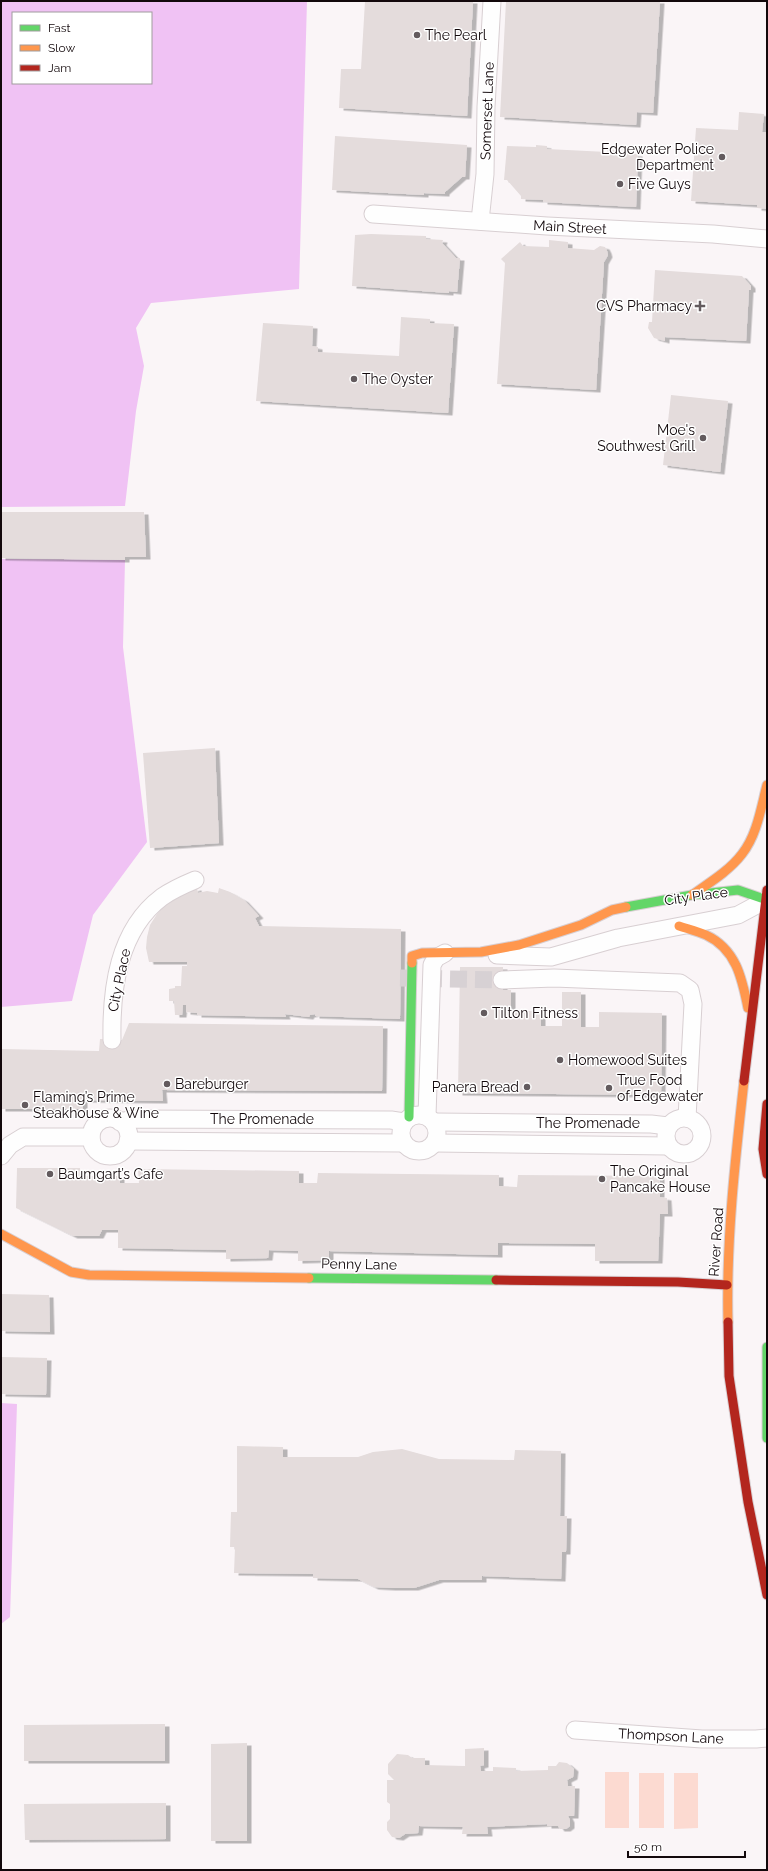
<svg xmlns="http://www.w3.org/2000/svg" width="768" height="1871" font-family="Raleway,sans-serif">
	<defs>
		<filter id="shadow"><feDropShadow dx="4.5" dy="2.5" stdDeviation="0" flood-color="#0004"/></filter>
	</defs>
	<rect width="100%" height="100%" fill="#faf5f7"/>
	<g fill="#fcdad1">
		<rect x="605" y="1772" width="24" height="56"/>
		<rect x="639" y="1773" width="25" height="55"/>
		<polygon points="674,1773 698,1773 698,1828 674,1829"/>
	</g>
	<g fill="#f0c2f4" fill-rule="evenodd">
		<path d="M1,1H307L299,289L151,303L136,328L144,366L136,411L125,506L1,507ZM13,13H151V83H13Z"/>
		<polygon points="1,559 125,560 123,647 147,842 93,915 72,1001 1,1007"/>
		<polygon points="1,1403 17,1404 10,1617 1,1624"/>
	</g>
	<g fill="#e4dcdc" filter="url(#shadow)">
		<polygon points="365,1 473,1 467,116 339,108 341,69 361,69"/>
		<polygon points="506,1 660,1 653,113 637,112 636,125 500,117"/>
		<polygon points="739,112 764,114 762,132 767,132 767,209 757,208 757,205 691,201 696,128 738,130"/>
		<polygon points="335,136 467,145 465,177 462,177 445,192 445,194 424,193 424,195 332,190"/>
		<polygon points="536,145 547,146 547,149 607,152 607,149 616,150 616,153 638,154 636,207 543,202 543,200 521,199 521,196 507,180 504,180 507,146 536,147"/>
		<polygon points="371,234 426,236 426,239 443,240 442,243 456,258 460,258 457,292 449,291 449,293 352,286 355,235"/>
		<polygon points="549,240 568,242 568,248 594,250 600,246 605,247 607,251 608,255 604,262 596,390 497,384 505,263 501,259 520,242 523,246 549,247"/>
		<polygon points="655,270 742,276 751,286 751,290 749,290 746,341 665,337 665,341 654,338 648,328 649,322 652,322"/>
		<polygon points="401,317 430,319 430,323 454,324 448,413 256,401 263,323 313,326 312,346 318,347 318,352 399,356"/>
		<polygon points="671,395 728,401 720,472 663,465"/>
		<polygon points="1,512 144,512 146,557 125,557 125,560 1,558"/>
		<polygon points="215,748 219,843 150,848 143,753"/>
		<polygon points="197,888 198,893 207,891 218,893 219,888 230,892 244,900 259,916 255,918 259,926 401,929 400,1019 315,1016 315,1014 310,1015 309,1017 285,1014 286,1017 197,1015 197,1013 186,1012 186,1005 183,1005 182,1015 175,1015 174,1001 169,1001 169,989 175,988 175,986 181,986 182,966 187,966 187,962 149,962 146,948 147,937 150,925 157,914 170,899 185,891"/>
		<polygon points="460,967 503,967 503,990 511,990 511,1011 541,1011 541,1026 562,1026 562,992 581,992 581,1027 599,1027 599,1012 662,1013 661,1095 458,1093"/>
		<polygon points="129,1023 383,1026 382,1091 162,1090 163,1101 83,1100 83,1109 1,1109 1,1049 99,1051 100,1039 122,1040"/>
		<polygon points="17,1168 80,1168 80,1176 120,1176 120,1183 139,1183 138,1169 299,1171 299,1183 317,1183 318,1173 499,1175 499,1186 517,1187 518,1175 660,1176 660,1197 667,1198 668,1214 660,1214 658,1261 595,1261 595,1244 498,1243 498,1255 329,1251 329,1260 298,1261 298,1251 269,1250 268,1258 226,1259 226,1250 118,1248 118,1230 102,1230 99,1236 73,1236 16,1208"/>
		<polygon points="1,1294 49,1295 50,1332 1,1331"/>
		<polygon points="1,1357 47,1358 46,1395 1,1394"/>
		<polygon points="237,1446 283,1447 283,1457 358,1457 373,1452 402,1449 439,1459 514,1460 515,1450 561,1451 560,1516 567,1516 566,1552 562,1552 561,1579 482,1576 482,1580 439,1580 414,1588 391,1588 374,1587 358,1579 313,1578 313,1574 234,1573 235,1547 230,1547 231,1512 237,1512"/>
		<polygon points="165,1724 165,1761 24,1761 24,1725"/>
		<polygon points="247,1743 247,1841 211,1841 211,1744"/>
		<polygon points="484,1748 484,1765 480,1766 481,1771 493,1771 493,1767 516,1768 516,1771 548,1770 548,1766 556,1766 559,1762 567,1763 574,1769 573,1777 567,1780 568,1786 575,1786 574,1816 568,1816 570,1820 570,1826 566,1829 560,1829 558,1826 547,1826 547,1824 487,1827 488,1834 462,1834 463,1827 419,1826 418,1833 405,1834 399,1838 392,1837 387,1830 387,1822 390,1819 390,1804 387,1802 387,1780 394,1780 388,1774 388,1764 397,1754 408,1755 412,1758 425,1758 425,1765 465,1766 465,1749"/>
		<polygon points="166,1803 166,1839 25,1840 24,1804"/>
	</g>
	<g fill="none" stroke-linecap="round" stroke-linejoin="round">
		<polyline stroke="#d7d1d4" stroke-width="17" stroke-dasharray="17 8" stroke-linecap="butt" points="400,978 502,980"/>
		<g stroke="#d8cfd2" stroke-width="19">
			<g id="street">
				<polyline points="373,214 547,226 713,234 767,239"/>
				<polyline points="480,221 485,174 486,107 492,1"/>
				<polyline points="497,955 551,957 618,938 738,915 766,900"/>
				<polyline points="502,980 554,978 680,983 690,990 693,1004 687,1118"/>
				<path d="M112,1040C111,989 118,930 162,897C172,890 183,885 195,880"/>
				<circle cx="419" cy="1133" r="18"/>
				<polyline points="427,1116 432,965 436,958 445,953"/>
				<circle cx="684" cy="1136" r="18"/>
				<circle cx="110" cy="1137" r="19"/>
				<polyline points="120,1122 133,1119 391,1120 404,1122"/>
				<polyline points="435,1122 651,1124 668,1126"/>
				<polyline points="128,1141 404,1143"/>
				<polyline points="435,1143 668,1146"/>
				<polyline points="1,1156 10,1145 23,1137 91,1137"/>
				<polyline points="575,1730 702,1739 756,1739 767,1738"/>
			</g>
		</g>
		<g stroke="#d8cfd2" stroke-width="11">
			<g id="fast">
				<polyline points="626,907 692,895 738,890 767,900"/>
				<polyline points="409,1117 412,963"/>
				<polyline points="309,1278 496,1280"/>
				<polyline points="767,1347 767,1438"/>
			</g>
		</g>
		<g stroke="#d8cfd2" stroke-width="11">
			<g id="slow">
				<path d="M692,895C709,883 729,871 742,854C757,835 761,808 767,785"/>
				<path d="M679,926C688,929 697,931 706,935C736,949 742,978 748,1008"/>
				<polyline points="412,963 412,956 422,953 481,952 519,945 581,925 612,910 626,907"/>
				<polyline points="1,1234 71,1272 89,1275 309,1278"/>
				<path d="M728,1322C726,1241 735,1161 744,1081"/>
			</g>
		</g>
		<g stroke="#d8cfd2" stroke-width="11">
			<g id="jam">
				<polyline points="744,1081 767,890"/>
				<polyline points="767,1104 763,1149 767,1174"/>
				<polyline points="496,1280 678,1282 727,1285"/>
				<polyline points="728,1322 729,1376 748,1502 767,1595"/>
			</g>
		</g>
		<use href="#street" stroke="#fefefe" stroke-width="17"/>
		<use href="#fast" stroke="#63d668" stroke-width="9"/>
		<use href="#slow" stroke="#ff974d" stroke-width="9"/>
		<use href="#jam" stroke="#b3261e" stroke-width="9"/>
	</g>
	<g fill="#635b5e" stroke="#fff" stroke-width="1.5">
		<circle cx="417" cy="35" r="4"/>
		<circle cx="722" cy="157" r="4"/>
		<circle cx="620" cy="184" r="4"/>
		<path d="M698 300h4v4h4v4h-4v4h-4v-4h-4v-4h4z"/>
		<circle cx="354" cy="379" r="4"/>
		<circle cx="703" cy="438" r="4"/>
		<circle cx="484" cy="1013" r="4"/>
		<circle cx="560" cy="1060" r="4"/>
		<circle cx="167" cy="1084" r="4"/>
		<circle cx="527" cy="1087" r="4"/>
		<circle cx="609" cy="1088" r="4"/>
		<circle cx="25" cy="1105" r="4"/>
		<circle cx="50" cy="1174" r="4"/>
		<circle cx="602" cy="1179" r="4"/>
	</g>
	<g text-anchor="middle" dominant-baseline="central" stroke-width="3" stroke-linejoin="round" paint-order="stroke">
		<g font-size="14" fill="#12080b" stroke="#fff" text-anchor="start">
			<text x="425" y="35">The Pearl</text>
			<text x="714" y="149" text-anchor="end">Edgewater Police<tspan x="714" dy="16">Department</tspan></text>
			<text x="628" y="184">Five Guys</text>
			<text x="692" y="306" text-anchor="end">CVS Pharmacy</text>
			<text x="362" y="379">The Oyster</text>
			<text x="695" y="430" text-anchor="end">Moe's<tspan x="695" dy="16">Southwest Grill</tspan></text>
			<text x="492" y="1013">Tilton Fitness</text>
			<text x="568" y="1060">Homewood Suites</text>
			<text x="617" y="1080">True Food<tspan x="617" dy="16">of Edgewater</tspan></text>
			<text x="175" y="1084">Bareburger</text>
			<text x="519" y="1087" text-anchor="end">Panera Bread</text>
			<text x="33" y="1097">Flaming’s Prime<tspan x="33" dy="16">Steakhouse &amp; Wine</tspan></text>
			<text x="610" y="1171">The Original<tspan x="610" dy="16">Pancake House</tspan></text>
			<text x="58" y="1174">Baumgart’s Cafe</text>
		</g>
		<g font-size="14" fill="#12080b" stroke="#fff">
			<text transform="translate(487 111) rotate(-88)">Somerset Lane</text>
			<text transform="translate(570 227) rotate(3)">Main Street</text>
			<text transform="translate(696 896) rotate(-8)">City Place</text>
			<text transform="translate(119 980) rotate(-78)">City Place</text>
			<text x="262" y="1119">The Promenade</text>
			<text x="588" y="1123">The Promenade</text>
			<text transform="translate(716 1242) rotate(-86)">River Road</text>
			<text transform="translate(359 1264) rotate(1)">Penny Lane</text>
			<text transform="translate(671 1736) rotate(3)">Thompson Lane</text>
		</g>
	</g>
	<rect width="768" height="1871" fill="none" stroke="#12080b" stroke-width="4"/>
	<rect x="12" y="12" width="140" height="72" fill="#ffffff" stroke="#a09c9d"/>
	<rect x="20" y="25" width="20" height="6" fill="#63d668" stroke="#a09c9d"/>
	<text x="48" y="32" font-size="12" fill="#12080b">Fast</text>
	<rect x="20" y="45" width="20" height="6" fill="#ff974d" stroke="#a09c9d"/>
	<text x="48" y="52" font-size="12" fill="#12080b">Slow</text>
	<rect x="20" y="65" width="20" height="6" fill="#b3261e" stroke="#a09c9d"/>
	<text x="48" y="72" font-size="12" fill="#12080b">Jam</text>
	<path d="M628 1851v6h117v-6" fill="none" stroke="#12080b" stroke-width="2"/>
	<text x="634" y="1851" font-size="12" fill="#12080b" stroke="#ffffff" stroke-width="3" paint-order="stroke">50 m</text>
</svg>
